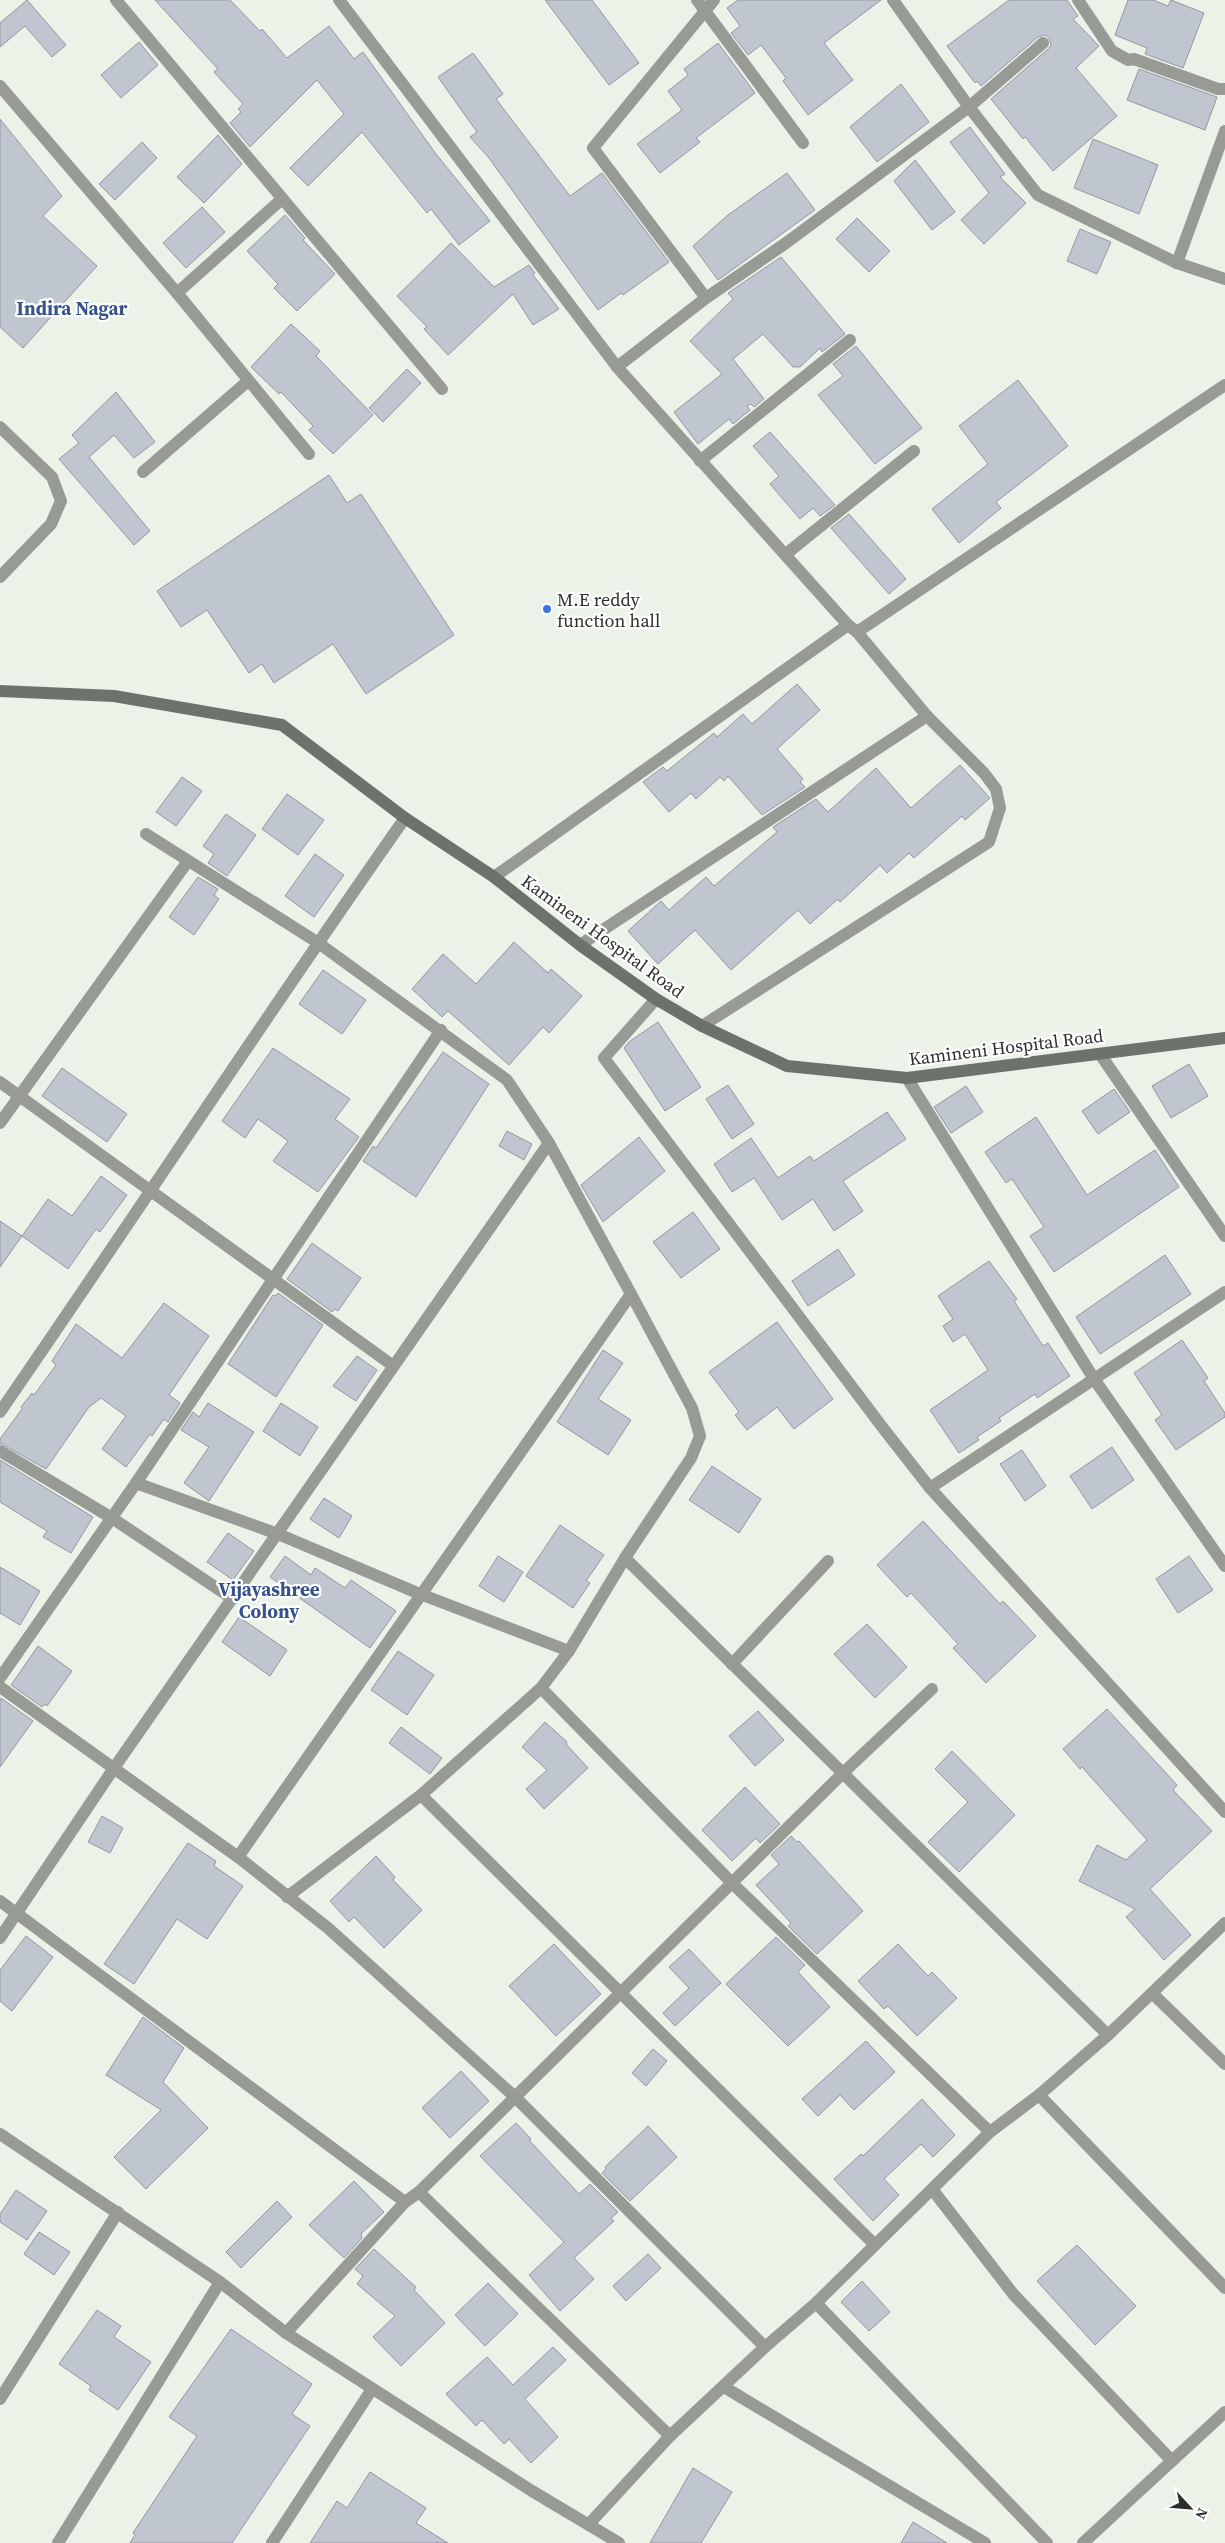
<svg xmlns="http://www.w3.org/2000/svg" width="1225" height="2543" font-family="'Source Serif 4',serif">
	<rect width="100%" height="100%" fill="#ebf2e8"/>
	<g fill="#c0c6cf" stroke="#9297a1">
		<polygon points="27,0 66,45 52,57 25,26 0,47 0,23"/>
		<polygon points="155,0 230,0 260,31 262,29 287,58 329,26 354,59 363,52 436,154 490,221 459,245 431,209 427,213 362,132 308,186 290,168 344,114 317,80 250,147 230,123 241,112 238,109 243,104 214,72 218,69"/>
		<polygon points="545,0 592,0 639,63 609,85"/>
		<polygon points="738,0 881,0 824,43 853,80 808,115 783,81 786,78 761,45 748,55 731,33 740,26 727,8"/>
		<polygon points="1009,0 1067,0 1078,16 1073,19 1099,46 1076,68 1117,116 1053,171 1025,137 1023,139 991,99 1048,49 1051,45 1049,38 1045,35 1038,37 981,86 977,81 975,83 947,46"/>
		<polygon points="1128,0 1153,0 1168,6 1171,0 1204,13 1183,68 1145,54 1147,48 1115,35"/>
		<polygon points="139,42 158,65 121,98 101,75"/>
		<polygon points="718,43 755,93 696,138 700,142 660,173 637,144 682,110 668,91 688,75 684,69"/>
		<polygon points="473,53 503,94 496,99 570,196 602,173 669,262 623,295 621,293 598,310 489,158 470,137 477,132 438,77"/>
		<polygon points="1139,69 1217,97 1205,130 1127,100"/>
		<polygon points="901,84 929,122 877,162 850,127"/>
		<polygon points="0,119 62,196 43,216 97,266 23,348 0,327"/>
		<polygon points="970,127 1005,174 1000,177 1026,203 984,244 961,220 989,193 950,142"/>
		<polygon points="218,135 242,164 204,203 177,177"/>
		<polygon points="1093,139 1158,165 1139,214 1074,188"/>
		<polygon points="142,142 157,158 115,200 99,184"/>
		<polygon points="915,160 955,212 932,230 894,181"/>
		<polygon points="787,173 815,210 718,280 693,246 728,215"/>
		<polygon points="202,207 225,232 186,268 163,243"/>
		<polygon points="285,215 305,238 303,240 335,274 297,311 274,288 278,284 247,251"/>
		<polygon points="857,218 890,251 869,272 836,239"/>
		<polygon points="1080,229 1111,242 1097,274 1067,261"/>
		<polygon points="451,243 494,287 529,265 535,273 533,275 559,309 533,325 513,294 448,355 424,329 427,327 397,296"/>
		<polygon points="781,257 845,334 822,352 820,348 800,367 793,367 763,334 733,359 764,399 754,407 751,404 747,406 750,410 733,424 729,419 698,444 674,412 722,374 690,341 733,299 728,293"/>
		<polygon points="291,324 320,351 316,356 373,415 333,454 309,430 313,426 281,392 279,394 251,367"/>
		<polygon points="856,346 922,428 875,464 818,395 843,376 833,364"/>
		<polygon points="407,369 421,383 383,422 369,408"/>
		<polygon points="1018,380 1068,446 996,502 1001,508 959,543 932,509 988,464 959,426"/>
		<polygon points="116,392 155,442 134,458 114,435 89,457 150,531 134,545 59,459 79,443 72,435"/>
		<polygon points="770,432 835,505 820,516 813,508 800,519 770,484 779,476 753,446"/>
		<polygon points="329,475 347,503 361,494 454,635 366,694 333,644 274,683 262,664 249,673 207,610 181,627 157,591"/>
		<polygon points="849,514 906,579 889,594 831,528"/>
		<polygon points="797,684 820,710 777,749 803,779 800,782 805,787 762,815 728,776 724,781 720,777 696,799 691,793 669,812 643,782 663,767 667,771 714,733 717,737 743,714 752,724"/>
		<polygon points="960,765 990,798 965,820 962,816 914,858 909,853 887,873 880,865 840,902 838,899 810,924 798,910 731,970 695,930 658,964 628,931 661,901 669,910 706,877 714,886 777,832 773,827 816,799 828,812 876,768 911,808"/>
		<polygon points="182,777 202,791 176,826 156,812"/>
		<polygon points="287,794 324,820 298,855 262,829"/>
		<polygon points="226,814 256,835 227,876 208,863 214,854 203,846"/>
		<polygon points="315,854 344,875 314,917 285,896"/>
		<polygon points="198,877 218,889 214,895 219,899 194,935 169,917"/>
		<polygon points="514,942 548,973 551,969 582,996 549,1033 543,1027 509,1065 448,1011 442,1017 412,989 443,954 476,984"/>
		<polygon points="323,970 366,1000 342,1034 299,1004"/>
		<polygon points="658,1022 701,1087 665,1111 624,1048 630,1041"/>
		<polygon points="273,1048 350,1099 335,1119 359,1137 318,1192 273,1161 288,1141 258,1119 245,1138 222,1121"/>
		<polygon points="443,1052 489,1084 416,1197 363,1161 373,1146 376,1148"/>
		<polygon points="1189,1064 1208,1096 1171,1118 1152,1086"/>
		<polygon points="62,1068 127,1114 107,1142 42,1096"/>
		<polygon points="728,1085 754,1124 732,1139 706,1099"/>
		<polygon points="966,1086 983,1112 951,1133 934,1107"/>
		<polygon points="1114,1089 1130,1112 1098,1134 1082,1111"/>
		<polygon points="887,1112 906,1139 843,1181 863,1211 834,1231 813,1199 782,1220 754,1178 732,1192 714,1164 751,1138 778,1178 810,1156 814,1161"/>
		<polygon points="1036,1117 1087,1195 1155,1150 1179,1187 1054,1272 1030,1236 1044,1227 1012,1179 1006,1183 985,1152"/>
		<polygon points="507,1131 532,1144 524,1160 499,1146"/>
		<polygon points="639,1137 665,1171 603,1222 581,1185"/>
		<polygon points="101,1176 127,1195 100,1232 96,1229 68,1269 22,1236 48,1199 72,1216"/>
		<polygon points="693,1212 720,1249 681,1278 653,1242"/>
		<polygon points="0,1221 22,1236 0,1267"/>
		<polygon points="312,1243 361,1278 338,1311 335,1309 332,1312 287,1279"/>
		<polygon points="838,1249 855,1275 808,1306 792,1281"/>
		<polygon points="1165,1255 1191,1294 1100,1354 1076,1317"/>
		<polygon points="989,1261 1017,1299 1014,1301 1043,1346 1048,1343 1070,1376 1037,1398 1035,1394 999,1418 1001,1421 977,1437 979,1440 959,1453 930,1410 988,1370 965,1334 953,1342 943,1326 953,1319 938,1296"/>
		<polygon points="278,1293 323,1325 276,1397 228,1364 273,1295 275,1296"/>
		<polygon points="164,1303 209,1336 169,1395 180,1403 168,1422 164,1419 152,1436 150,1434 126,1467 102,1449 126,1416 101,1398 89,1407 46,1469 0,1443 0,1439 22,1409 21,1407 32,1393 34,1395 56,1365 52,1361 76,1324 122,1358"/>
		<polygon points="777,1322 833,1399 794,1429 777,1407 747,1430 735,1415 739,1412 709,1372"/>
		<polygon points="1182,1340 1208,1378 1204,1381 1225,1413 1225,1417 1176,1450 1155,1420 1162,1415 1134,1373"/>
		<polygon points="603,1350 623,1363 598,1399 631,1420 608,1455 557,1422"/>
		<polygon points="357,1356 377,1370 356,1401 333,1386"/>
		<polygon points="208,1403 254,1432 209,1501 184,1483 209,1447 181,1430 193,1412 199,1417"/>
		<polygon points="281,1403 318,1427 300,1456 263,1431"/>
		<polygon points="1112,1447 1134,1480 1092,1509 1070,1476"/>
		<polygon points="1022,1450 1046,1486 1025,1501 1000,1464"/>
		<polygon points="0,1460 93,1517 71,1553 43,1537 47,1531 0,1502"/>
		<polygon points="712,1466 761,1499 739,1533 689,1500"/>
		<polygon points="324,1498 352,1516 339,1538 310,1519"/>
		<polygon points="923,1521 1000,1604 1003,1601 1036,1636 986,1683 953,1648 958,1644 911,1593 907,1597 877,1565"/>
		<polygon points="560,1525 604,1555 586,1581 590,1583 573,1608 526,1576"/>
		<polygon points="228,1533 254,1551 233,1580 207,1562"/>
		<polygon points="285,1556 311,1575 315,1568 345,1588 351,1580 396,1611 370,1648 270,1577"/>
		<polygon points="498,1556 523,1572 504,1602 479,1586"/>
		<polygon points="1189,1556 1213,1590 1178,1613 1156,1579"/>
		<polygon points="0,1567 40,1591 20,1625 0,1613"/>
		<polygon points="239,1617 287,1650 270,1676 222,1642"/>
		<polygon points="867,1624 907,1667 875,1698 834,1654"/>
		<polygon points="38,1646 72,1671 47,1706 45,1704 42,1707 11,1685"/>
		<polygon points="398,1651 434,1675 407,1715 371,1690"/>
		<polygon points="1,1698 33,1721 0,1767 0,1700"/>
		<polygon points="1107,1709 1177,1785 1173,1790 1212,1831 1150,1889 1191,1935 1164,1960 1126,1917 1135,1909 1079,1881 1097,1845 1126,1860 1147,1840 1082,1767 1080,1769 1063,1749"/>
		<polygon points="758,1711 784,1740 755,1766 729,1736"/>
		<polygon points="545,1722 567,1742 566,1744 588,1768 544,1809 526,1789 547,1770 522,1747"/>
		<polygon points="401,1727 442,1758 430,1774 389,1743"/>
		<polygon points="952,1751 1015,1815 959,1872 928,1842 968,1802 935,1769"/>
		<polygon points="745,1787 780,1824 760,1843 756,1838 732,1861 702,1830"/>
		<polygon points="102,1816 123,1828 110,1853 88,1842"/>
		<polygon points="791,1836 797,1842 799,1841 863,1911 817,1954 788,1926 791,1923 756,1885 779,1864 771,1855"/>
		<polygon points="188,1843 216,1861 214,1866 243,1886 207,1939 177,1919 134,1984 104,1964"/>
		<polygon points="376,1856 395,1877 393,1880 422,1910 384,1948 354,1917 349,1922 330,1901"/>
		<polygon points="26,1936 53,1957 12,2011 0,2001 0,1970"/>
		<polygon points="776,1937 805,1965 798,1972 830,2007 788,2046 726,1984"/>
		<polygon points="554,1944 601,1994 556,2036 509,1986"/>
		<polygon points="898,1944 928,1976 932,1972 957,1998 917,2036 888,2006 884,2009 858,1981"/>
		<polygon points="689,1949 721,1983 675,2026 663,2013 689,1988 669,1967"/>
		<polygon points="143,2017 184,2048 163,2082 208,2128 146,2189 114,2157 161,2110 106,2075"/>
		<polygon points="866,2041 895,2072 854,2110 840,2095 818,2116 802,2099"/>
		<polygon points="653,2049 667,2061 646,2086 632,2073"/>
		<polygon points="461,2071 489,2101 450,2138 422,2108"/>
		<polygon points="922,2099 955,2135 933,2157 921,2144 884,2179 899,2195 873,2221 834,2179 861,2154 863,2156"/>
		<polygon points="516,2123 531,2139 529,2140 579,2194 590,2184 618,2212 611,2218 614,2221 574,2258 594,2279 560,2311 529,2275 564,2242 480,2156"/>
		<polygon points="648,2126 677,2157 630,2201 602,2173 606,2169 605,2167"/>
		<polygon points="354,2181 384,2212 361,2234 362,2238 344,2258 309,2225"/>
		<polygon points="16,2190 47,2211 27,2240 0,2222 0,2214"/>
		<polygon points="277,2201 292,2217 241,2268 226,2252"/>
		<polygon points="39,2232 70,2252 54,2275 24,2254"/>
		<polygon points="1077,2245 1136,2306 1095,2345 1037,2281"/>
		<polygon points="374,2249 416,2287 414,2290 445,2323 401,2366 373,2337 395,2316 357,2284 363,2276 355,2269"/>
		<polygon points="648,2254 661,2268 626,2301 613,2286"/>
		<polygon points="862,2281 890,2312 869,2331 841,2302"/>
		<polygon points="488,2283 518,2314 485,2346 455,2315"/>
		<polygon points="97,2310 121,2326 114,2337 151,2362 118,2410 89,2390 91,2386 59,2364"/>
		<polygon points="231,2329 312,2384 292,2414 310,2426 232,2543 130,2543 135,2535 133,2533 197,2436 169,2417"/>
		<polygon points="553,2347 566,2360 525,2399 558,2437 531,2463 509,2439 504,2444 482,2420 476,2426 446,2394 487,2357 513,2385"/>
		<polygon points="693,2468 732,2492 701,2543 650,2543"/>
		<polygon points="370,2472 426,2508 416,2523 448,2543 310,2543 337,2501 347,2508"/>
		<polygon points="913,2522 947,2543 901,2543"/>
	</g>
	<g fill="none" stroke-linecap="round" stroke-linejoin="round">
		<g stroke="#989a96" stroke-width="12">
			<polyline points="116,0 442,389"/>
			<polyline points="339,0 617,367 848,625 857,632 927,716 984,773 996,789 1000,808 989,842 702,1026"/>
			<polyline points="697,0 803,143"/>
			<polyline points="1078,0 1112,51 1128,60 1134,59 1218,89 1225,89"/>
			<polyline points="1043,43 969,107 1038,195 1177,263"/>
			<polyline points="0,86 177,293 309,454"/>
			<polyline points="1225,131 1177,263 1225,279"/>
			<polyline points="177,293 282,199"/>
			<polyline points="706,298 593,148 714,0"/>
			<polyline points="617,367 706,298 786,243 969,107 893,0"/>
			<polyline points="0,427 52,477 61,501 51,524 0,577"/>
			<polyline points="700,461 850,340"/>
			<polyline points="143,472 248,381"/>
			<polyline points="786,554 914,451"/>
			<polyline points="857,632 1225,385"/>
			<polyline points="146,834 317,942 507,1080 549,1143 631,1294 692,1408 700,1436 691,1458 625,1558 569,1651 541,1688 421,1795 287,1897"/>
			<polyline points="494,877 848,625"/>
			<polyline points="580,945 927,716"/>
			<polyline points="656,999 604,1058 883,1428 930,1488"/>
			<polyline points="1100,1054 1225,1236"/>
			<polyline points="907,1078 1094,1379 1225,1566"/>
			<polyline points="0,1082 392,1365"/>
			<polyline points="0,1123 188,861"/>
			<polyline points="1225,1292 930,1488 1225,1812"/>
			<path d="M0,1412C136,1215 267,1014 405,818"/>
			<polyline points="0,1451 112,1518 233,1599"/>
			<polyline points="136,1483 278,1534 420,1594 569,1651"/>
			<polyline points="625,1558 1108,2035"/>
			<polyline points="732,1664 828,1561"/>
			<polyline points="0,1678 136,1483 441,1030"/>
			<polyline points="0,1687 238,1857 328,1928 515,2097 765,2347"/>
			<polyline points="541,1688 733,1884 990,2132"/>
			<polyline points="421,1795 875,2245"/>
			<polyline points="238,1857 631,1294"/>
			<polyline points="0,1901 405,2202"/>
			<polyline points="0,1938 114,1768 549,1143"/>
			<polyline points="1152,1993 1225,2064"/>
			<polyline points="1039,2095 1225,2288"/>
			<polyline points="0,2134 220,2282 286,2333 532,2491 619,2543"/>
			<polyline points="932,2189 1014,2295 1172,2461"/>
			<polyline points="419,2192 670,2436"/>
			<polyline points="816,2303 1047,2543"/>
			<polyline points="286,2333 405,2202 419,2192 843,1773 932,1689"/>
			<polyline points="724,2387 985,2543"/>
			<polyline points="0,2399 118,2212"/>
			<polyline points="589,2524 670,2436 765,2347 816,2303 990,2132 1039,2095 1108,2035 1225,1923"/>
			<polyline points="58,2543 220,2282"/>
			<polyline points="272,2543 372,2389"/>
			<polyline points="1083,2543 1225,2412"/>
		</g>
		<polyline stroke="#6e726c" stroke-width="12" points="0,691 114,696 282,725 405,818 494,877 580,945 656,999 702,1026 787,1066 907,1078 1225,1038"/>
	</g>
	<circle fill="#3c74e3" stroke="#fff" stroke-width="2" cx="547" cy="609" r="5"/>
	<g text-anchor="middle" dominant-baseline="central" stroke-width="4.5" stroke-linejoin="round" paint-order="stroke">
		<g font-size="18" fill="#2e302d" stroke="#fff" text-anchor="start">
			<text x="557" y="599">M.E reddy<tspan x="557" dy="21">function hall</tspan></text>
		</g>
		<g font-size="18" fill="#2e302d" stroke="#fff">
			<text transform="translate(603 936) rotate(36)">Kamineni Hospital Road</text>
			<text transform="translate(1006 1047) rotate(-7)">Kamineni Hospital Road</text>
		</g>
		<g font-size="19" font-weight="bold" fill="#35528b" stroke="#fff">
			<text x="72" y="308">Indira Nagar</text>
			<text x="269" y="1589">Vijayashree<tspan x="269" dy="22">Colony</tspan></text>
		</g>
	</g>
	<g transform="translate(1190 2508) rotate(116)" stroke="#ffffff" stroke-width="4" paint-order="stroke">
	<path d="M0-4L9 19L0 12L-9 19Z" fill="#2e302d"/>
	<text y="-8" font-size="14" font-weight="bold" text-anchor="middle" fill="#2e302d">N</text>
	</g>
</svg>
